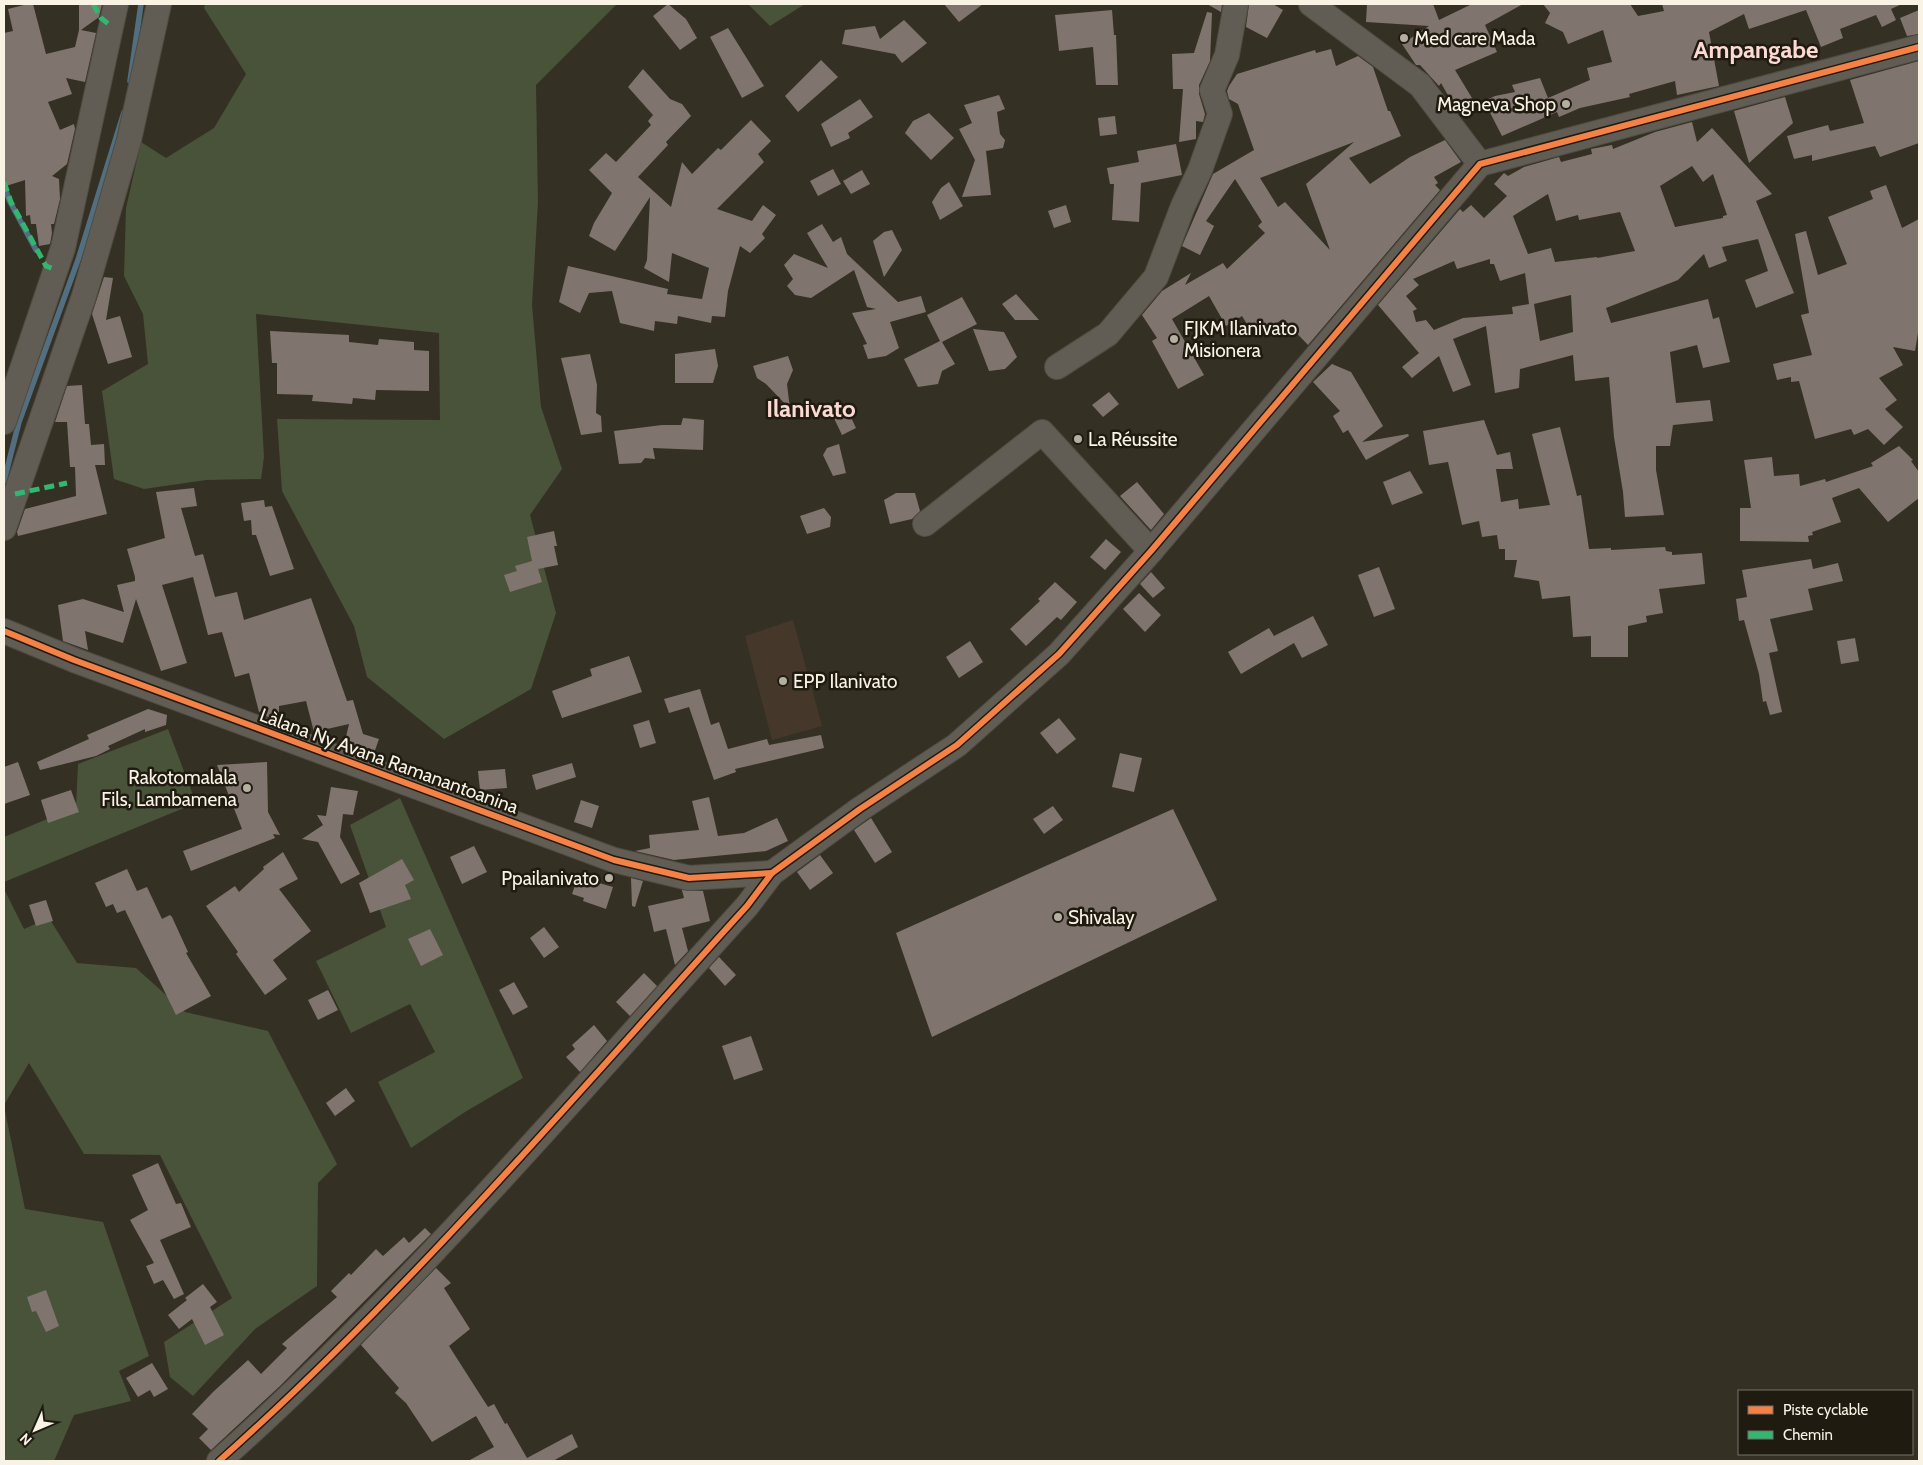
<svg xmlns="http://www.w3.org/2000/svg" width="1923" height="1465" font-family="Cabin,sans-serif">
	<rect width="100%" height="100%" fill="#353024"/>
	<polygon fill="#45382a" points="793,620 822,726 772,740 745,636"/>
	<g fill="#485339">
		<polygon points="205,4 617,4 536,85 538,202 532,305 541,407 562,469 530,515 556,613 531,689 444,739 367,677 354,626 282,491 277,419 440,420 439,333 256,314 264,457 261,479 206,480 144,489 114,479 102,391 148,364 143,314 124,276 126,208 141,142 166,158 214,128 246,74 204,8"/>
		<polygon points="748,4 805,4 770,26"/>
		<polygon points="168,729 196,803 4,882 4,837 76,807 78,764"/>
		<polygon points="400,798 523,1078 465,1112 411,1148 378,1082 435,1052 410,1004 351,1033 316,961 386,927 350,825"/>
		<polygon points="4,889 24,929 49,918 77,963 136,968 185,1012 268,1031 337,1164 318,1183 317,1286 255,1329 193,1396 170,1377 164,1342 232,1298 160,1155 84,1154 29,1063 4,1105"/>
		<polygon points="4,1106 25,1209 103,1222 149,1356 119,1371 131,1401 74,1415 54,1461 4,1461"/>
	</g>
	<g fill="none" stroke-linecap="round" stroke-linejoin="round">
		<g stroke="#526f82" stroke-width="5.5">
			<polyline points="130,81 141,4"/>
			<polyline points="4,184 9,200 36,250"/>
			<polyline points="4,481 19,422 78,260 124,112"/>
		</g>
	</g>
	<g fill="#7f756e" fill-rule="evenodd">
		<polygon points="28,4 33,4 46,54 75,47 79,30 79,4 102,4 99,17 81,30 96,33 85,82 66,78 72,94 48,102 60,130 74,124 75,129 67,164 52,176 59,179 60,199 54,224 51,224 52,233 50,244 39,246 36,224 31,224 30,215 26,216 25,180 6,186 4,178 4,33 13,31 8,9"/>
		<polygon points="668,4 686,19 697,38 680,50 653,16"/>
		<polygon points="944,4 983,4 959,22"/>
		<polygon points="1207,4 1222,4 1221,12"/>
		<polygon points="1249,4 1273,4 1283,10 1267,38 1246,27"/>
		<polygon points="1367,4 1433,4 1439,20 1472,4 1523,4 1485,25 1497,52 1455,70 1475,103 1457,111 1441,83 1439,86 1420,65 1416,65 1402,44 1429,26 1366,22"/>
		<polygon points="1543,4 1630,4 1638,16 1664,11 1662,4 1902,4 1891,9 1896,20 1882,27 1876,15 1840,29 1843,38 1821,47 1806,10 1749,29 1744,14 1709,32 1719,86 1677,95 1675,81 1629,94 1630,97 1580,108 1559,117 1557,112 1502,136 1484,101 1495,96 1515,92 1512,85 1540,78 1548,98 1590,80 1587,68 1612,62 1603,30 1568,44 1563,32 1545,23 1550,13"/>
		<polygon points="1112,10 1114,35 1116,35 1118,85 1096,85 1093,47 1059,51 1055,15"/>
		<polygon points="1919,10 1919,34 1907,36 1900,18"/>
		<polygon points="1207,12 1212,13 1210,61 1199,85 1199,94 1205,114 1203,122 1196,121 1196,139 1179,142 1183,89 1173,89 1172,54 1194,53"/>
		<polygon points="904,20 927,43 902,63 895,54 842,44 845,30 875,26 880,39"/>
		<polygon points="728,28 764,86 742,98 710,37"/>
		<path d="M1331,49L1336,66L1358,56L1373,67L1388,111H1390L1401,136L1349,158L1370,184L1410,157L1445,140L1461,162L1434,177L1438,183L1435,185L1440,190L1308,345L1283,319L1255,337L1242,316L1226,326L1209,296L1172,319L1204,375L1178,389L1152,341L1157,338L1142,315L1162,291L1191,273L1185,285L1223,263L1227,269L1265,233L1258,226L1262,222L1235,179L1206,221L1214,226L1200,255L1182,246L1213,174L1254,150L1238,104L1229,99L1227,91L1229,86L1237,74L1315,50L1316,53ZM1354,142L1306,184L1330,250L1285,202L1278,207L1260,178Z"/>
		<polygon points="821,60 838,77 798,112 785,96"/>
		<polygon points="1919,61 1919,143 1880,157 1875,146 1812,161 1812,155 1794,159 1787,136 1828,125 1830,131 1864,123 1850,80"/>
		<polygon points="643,69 670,99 682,104 691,116 666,142 668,145 638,177 671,207 682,162 692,174 718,148 721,150 751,120 771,141 758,154 764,162 717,209 752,221 763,205 776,215 762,234 765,238 750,253 740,246 728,291 725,317 712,316 711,323 678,316 677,324 655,321 654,331 620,323 612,291 589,293 580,313 559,302 568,266 668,289 667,294 702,299 709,268 672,253 669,282 644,268 647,260 650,197 615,251 589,236 594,223 612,193 589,170 606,153 616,162 651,125 648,121 653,115 628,87"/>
		<polygon points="999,95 1005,109 997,112 1000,134 1005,140 1003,148 986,151 991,195 962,197 975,160 959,129 972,123 964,105"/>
		<polygon points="1785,97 1793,123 1749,163 1734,111"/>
		<polygon points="860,99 873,117 848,133 850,138 831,147 821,124"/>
		<polygon points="929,113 954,138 931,160 905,133 913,121"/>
		<polygon points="1115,116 1117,134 1100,136 1098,118"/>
		<path d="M1692,122L1697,142L1712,128L1772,194L1756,201L1794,293L1756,308L1745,280L1768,271L1758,239L1722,247L1727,261L1709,268L1704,254L1678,280L1606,308L1611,323L1708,299L1713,319L1719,317L1730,362L1703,368L1697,345L1670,352L1676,403L1710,400L1713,421L1673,425L1670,446H1656V470L1664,515L1625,517L1623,492L1614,437L1609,377L1575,381L1573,355L1520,369L1519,388L1495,393L1486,326L1453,339L1471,385L1453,392L1439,356L1412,378L1402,367L1419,353L1378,305L1460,209L1463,212L1471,205L1484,218L1507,196L1494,184L1504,173L1508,176L1524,167L1559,157L1561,162L1592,154L1591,149L1612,145L1613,149L1655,132ZM1692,166L1703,182L1713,174L1727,215L1723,216V218L1675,227L1660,186ZM1548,194L1556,221L1578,215L1579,220L1620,212L1635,251L1597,258V257L1555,262L1551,248L1528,254L1513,216ZM1490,259V264H1494L1500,281L1525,273L1529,304L1512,307L1513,314L1463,318L1434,330L1426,320L1416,322L1413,311L1417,309L1406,296L1419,285L1413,279L1454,261L1457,269ZM1571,295L1573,332L1540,341L1534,304Z"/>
		<polygon points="1176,144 1182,175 1141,183 1139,222 1112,220 1114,184 1110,184 1107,168 1139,162 1137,151"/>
		<polygon points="833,169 841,184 818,196 810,181"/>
		<polygon points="862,170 870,184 851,194 843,181"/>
		<polygon points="949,182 963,206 940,220 932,202 941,188"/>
		<polygon points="1886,185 1902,228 1919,219 1919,327 1915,351 1893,347 1903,365 1879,378 1897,400 1885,409 1903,427 1884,445 1868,429 1854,435 1851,429 1815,439 1799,381 1791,382 1791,377 1777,380 1773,364 1812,355 1801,315 1809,313 1795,234 1806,231 1818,275 1847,264 1828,217 1873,199 1870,191"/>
		<polygon points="1066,205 1071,222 1054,228 1048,211"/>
		<polygon points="822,224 833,242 841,237 847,254 898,302 921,296 926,312 890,322 899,348 886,356 868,359 863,345 867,344 852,313 876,309 867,307 854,270 811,298 795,295 787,286 793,279 784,265 794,254 828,268 807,233"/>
		<polygon points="892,230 902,250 884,277 873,241 884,232"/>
		<polygon points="104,277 113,278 106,320 120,316 132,357 108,364 92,314"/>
		<polygon points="1016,294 1039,320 1015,320 1002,304"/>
		<polygon points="962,297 977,324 942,342 955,364 942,371 938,384 918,387 904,359 940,341 927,315"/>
		<polygon points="973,329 1004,332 1017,357 1005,369 989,371"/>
		<polygon points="270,331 349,335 349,342 378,345 379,339 414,342 414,350 429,351 429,391 376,390 375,400 353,398 352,404 312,401 313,395 277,394 277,363 272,363"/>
		<polygon points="715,349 718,366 713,383 675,383 675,354"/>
		<polygon points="590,354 597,385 596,413 601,416 602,432 581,435 561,358"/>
		<polygon points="788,356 793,370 787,384 790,409 766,384 757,378 753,366"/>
		<polygon points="1332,364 1351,372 1383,426 1362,442 1408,434 1409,436 1366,460 1348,430 1343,433 1333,416 1340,411 1313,382"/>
		<polygon points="82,385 85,424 89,424 91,445 104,444 105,465 95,465 107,514 18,536 17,532 25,509 76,496 75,467 70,467 67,422 55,422 67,386"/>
		<polygon points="1109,392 1119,404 1103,417 1092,405"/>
		<polygon points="846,407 856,428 842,435 832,414"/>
		<polygon points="683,418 704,420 703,450 653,448 655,459 645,458 641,463 619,464 614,431 662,425 681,425"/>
		<polygon points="1484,420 1497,455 1510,452 1513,469 1496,469 1501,502 1518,499 1519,509 1550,505 1532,434 1560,427 1577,496 1581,495 1589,549 1611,548 1611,550 1665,547 1666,551 1672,552 1672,555 1702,553 1705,584 1659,589 1663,613 1646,616 1647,622 1628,626 1628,657 1591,657 1591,636 1573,637 1570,596 1542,599 1539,581 1514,577 1517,560 1505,560 1505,549 1499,549 1497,535 1482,537 1479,521 1462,525 1448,462 1429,465 1423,431"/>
		<polygon points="839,444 846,473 833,476 823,455 827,448"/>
		<polygon points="1899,446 1913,460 1911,461 1919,472 1919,498 1888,522 1859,488 1832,498 1841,522 1812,532 1813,535 1808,536 1809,542 1740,541 1740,508 1751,508 1744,460 1772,457 1774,476 1799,474 1800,486 1825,479 1826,482 1873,466 1871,463"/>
		<polygon points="1410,471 1423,493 1392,505 1383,482"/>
		<polygon points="1137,482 1164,514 1151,530 1120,496"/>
		<polygon points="194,488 197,506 181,508 195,556 203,554 215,597 237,592 244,620 311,598 347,701 353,700 363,734 379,739 373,756 344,745 349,724 314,732 306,701 279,706 279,721 263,715 262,711 259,712 249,673 235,677 222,632 208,635 193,577 162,585 187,663 161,671 136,599 123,643 85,631 88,650 63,641 58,605 83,599 124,612 117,585 135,581 135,577 127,549 165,538 156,492"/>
		<polygon points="896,493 915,493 920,511 912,519 890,524 884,500"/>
		<polygon points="264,500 265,507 272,506 294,569 270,576 256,535 252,535 251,520 244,521 241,503"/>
		<polygon points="824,508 831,517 830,527 807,534 800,516"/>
		<polygon points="554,531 557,546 554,546 558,565 538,569 542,582 510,592 504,575 517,571 515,566 532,561 527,537"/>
		<polygon points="1106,539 1121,552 1105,570 1090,557"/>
		<polygon points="1811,559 1813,569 1838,563 1843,581 1808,589 1813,610 1770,619 1778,651 1769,653 1782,712 1770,715 1766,701 1763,702 1759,674 1744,620 1739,621 1736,599 1747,597 1742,570"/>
		<polygon points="1379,567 1395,609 1374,617 1358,575"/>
		<polygon points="1151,572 1165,588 1153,598 1140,584"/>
		<polygon points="1055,582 1077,602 1061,620 1057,617 1026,646 1010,629 1040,601 1038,599"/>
		<polygon points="1139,593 1161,615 1145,632 1123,609"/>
		<polygon points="1313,616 1328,645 1302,658 1294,643 1241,674 1228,652 1269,628 1274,636"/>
		<polygon points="1855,638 1859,661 1841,664 1837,641"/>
		<polygon points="970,641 983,662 959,678 946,657"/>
		<polygon points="629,656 642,692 562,718 552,691 592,676 590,669"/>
		<polygon points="700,689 711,725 719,722 728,749 767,739 769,745 821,735 824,748 735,769 736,772 714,780 689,707 669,713 664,699"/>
		<polygon points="148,709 167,715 166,725 145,732 145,729 108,746 110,749 96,756 40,770 37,762 89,739 87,735"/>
		<polygon points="1059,718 1076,739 1057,754 1040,733"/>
		<polygon points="649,720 656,743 640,748 633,725"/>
		<polygon points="1120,753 1142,758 1134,792 1112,787"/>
		<polygon points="18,762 30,795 4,804 4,767"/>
		<polygon points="267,762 268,812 280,835 273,834 275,838 191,871 183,851 242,829 217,765"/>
		<polygon points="572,763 576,777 536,790 532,775"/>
		<polygon points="505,769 507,788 480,790 478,771"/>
		<polygon points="331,787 358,791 353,815 343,814 340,837 360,874 341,884 318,842 302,839 323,825 317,815 326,816"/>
		<polygon points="71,790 79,812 48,823 41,800"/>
		<polygon points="709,797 718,836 744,833 777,818 788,841 766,851 674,860 635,851 650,848 649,835 699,830 692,801"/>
		<polygon points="581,800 599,806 592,828 574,822"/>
		<polygon points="1053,806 1063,820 1044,834 1033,819"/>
		<polygon points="1173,809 1217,900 932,1037 896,933"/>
		<polygon points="871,818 892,852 875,863 854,830"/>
		<polygon points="474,846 487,872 462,884 450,857"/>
		<polygon points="283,852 298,879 279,889 311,931 273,960 287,979 265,995 236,954 238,952 206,906 235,886 239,892 264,869 263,867"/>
		<polygon points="820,855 833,873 810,890 797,872"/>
		<polygon points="402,859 414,880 405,885 411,899 370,913 359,883"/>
		<polygon points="127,869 137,891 147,887 162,919 170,915 172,917 188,952 186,953 211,996 176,1015 125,910 117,913 113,904 106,907 95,883"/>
		<polygon points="578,877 613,887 606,909 583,901 584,898 572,894"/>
		<polygon points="631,878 643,881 635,907 632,906"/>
		<polygon points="682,890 703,891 710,921 682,928 688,951 675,965 666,929 654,932 648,906 684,898"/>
		<polygon points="46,900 53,921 36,926 29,905"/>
		<polygon points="544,927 559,947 544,958 530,938"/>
		<polygon points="430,929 443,955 421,966 408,939"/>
		<polygon points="719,957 736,975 725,986 709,968"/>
		<polygon points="644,973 657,986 630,1016 616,1002"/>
		<polygon points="514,982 528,1007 513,1015 499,990"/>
		<polygon points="328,990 338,1010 318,1020 308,1000"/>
		<polygon points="594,1025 607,1041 580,1072 566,1057 575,1049 572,1045"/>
		<polygon points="751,1036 763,1070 734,1080 722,1046"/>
		<polygon points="346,1088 355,1101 335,1116 326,1103"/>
		<polygon points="158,1163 176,1204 181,1203 191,1227 160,1240 184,1294 174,1299 163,1280 154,1284 146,1266 154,1263 130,1220 148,1210 132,1175"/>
		<polygon points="425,1228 431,1234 280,1386 211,1450 199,1438 208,1429 192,1414 213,1392 248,1360 261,1374 287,1348 282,1344 337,1297 331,1291 349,1273 351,1275 376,1249 383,1256 404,1237 409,1243"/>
		<polygon points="436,1268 451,1283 444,1288 470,1329 449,1346 488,1407 494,1404 505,1424 507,1423 527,1458 572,1434 578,1447 553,1461 468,1461 494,1447 476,1416 432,1442 406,1403 395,1393 399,1388 361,1345"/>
		<polygon points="203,1284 217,1302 210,1307 224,1335 205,1345 192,1319 179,1329 168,1315 187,1300 185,1298"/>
		<polygon points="46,1290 59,1326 46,1332 36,1311 32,1312 27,1297"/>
		<polygon points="152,1363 168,1389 154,1397 150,1390 138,1397 126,1378"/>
	</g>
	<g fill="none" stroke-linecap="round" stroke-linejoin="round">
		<g stroke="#504c41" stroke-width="26">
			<g id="minor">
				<polyline points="1311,4 1420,85 1480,164"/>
				<polyline points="1057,367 1108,334 1156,277 1183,206 1200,170 1220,114 1212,90 1227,55 1236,4"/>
				<polyline points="4,422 63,248 116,4"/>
				<polyline points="925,524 1042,432 1151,551"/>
				<polyline points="4,528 84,296 129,140 159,4"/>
				<polyline points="4,631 74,660 614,860 689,878 772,873"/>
				<path d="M219,1461C410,1291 575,1095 747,906L772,873L860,809L957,745L1059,654L1151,551L1480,164L1919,47"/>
			</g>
		</g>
		<use href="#minor" stroke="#615d54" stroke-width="24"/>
		<g stroke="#33b770" stroke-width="5" stroke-dasharray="10 5" stroke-linecap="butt">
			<polyline points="93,4 101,18 111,26"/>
			<polyline points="4,182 11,202 46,266 56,270"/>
			<polyline points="15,494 67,483"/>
		</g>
		<g stroke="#201b11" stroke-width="9">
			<g id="cycleway">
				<polyline points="4,631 74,660 614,860 689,878 772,873"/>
				<path d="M219,1461C410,1291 575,1095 747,906L772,873L860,809L957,745L1059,654L1151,551L1480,164L1919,47"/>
			</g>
		</g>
		<use href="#cycleway" stroke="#f48246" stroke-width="6"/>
	</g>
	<g fill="#b4afa1" stroke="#201b11" stroke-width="2">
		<circle cx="1404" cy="38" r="5"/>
		<circle cx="1566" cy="104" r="5"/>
		<circle cx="1174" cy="339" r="5"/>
		<circle cx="1078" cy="439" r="5"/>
		<circle cx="783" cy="681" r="5"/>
		<circle cx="247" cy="788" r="5"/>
		<circle cx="609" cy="878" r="5"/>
		<circle cx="1058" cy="917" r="5"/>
	</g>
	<g text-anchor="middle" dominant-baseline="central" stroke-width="5" stroke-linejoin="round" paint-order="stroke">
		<g font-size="19" fill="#f9f3e5" stroke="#201b11" text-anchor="start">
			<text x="1414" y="38">Med care Mada</text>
			<text x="1556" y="104" text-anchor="end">Magneva Shop</text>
			<text x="1184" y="328">FJKM Ilanivato<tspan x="1184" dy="22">Misionera</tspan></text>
			<text x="1088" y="439">La Réussite</text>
			<text x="793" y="681">EPP Ilanivato</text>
			<text x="237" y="777" text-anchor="end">Rakotomalala<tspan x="237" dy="22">Fils, Lambamena</tspan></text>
			<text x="599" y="878" text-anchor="end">Ppailanivato</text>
			<text x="1068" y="917">Shivalay</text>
		</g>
		<g font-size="19" fill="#f9f3e5" stroke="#201b11">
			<text transform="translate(389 761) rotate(20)">Làlana Ny Avana Ramanantoanina</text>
		</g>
		<g font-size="24" font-weight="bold" fill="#fcd9d2" stroke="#201b11">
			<text x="1756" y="49">Ampangabe</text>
			<text x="811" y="408">Ilanivato</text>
		</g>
	</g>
	<rect width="1923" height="1465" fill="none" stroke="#f9f3e5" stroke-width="10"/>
	<rect x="1738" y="1390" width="175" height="65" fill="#201b11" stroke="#777166"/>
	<rect x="1748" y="1406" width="25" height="8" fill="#f48246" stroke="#777166"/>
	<text x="1783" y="1415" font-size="15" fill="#f9f3e5">Piste cyclable</text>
	<rect x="1748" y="1431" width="25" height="8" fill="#33b770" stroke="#777166"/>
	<text x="1783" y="1440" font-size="15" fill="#f9f3e5">Chemin</text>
	<g transform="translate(35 1430) rotate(225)" stroke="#201b11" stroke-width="4" paint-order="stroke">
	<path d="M0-4L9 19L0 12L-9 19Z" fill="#f9f3e5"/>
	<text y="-8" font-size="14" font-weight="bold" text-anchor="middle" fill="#f9f3e5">N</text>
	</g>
</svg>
